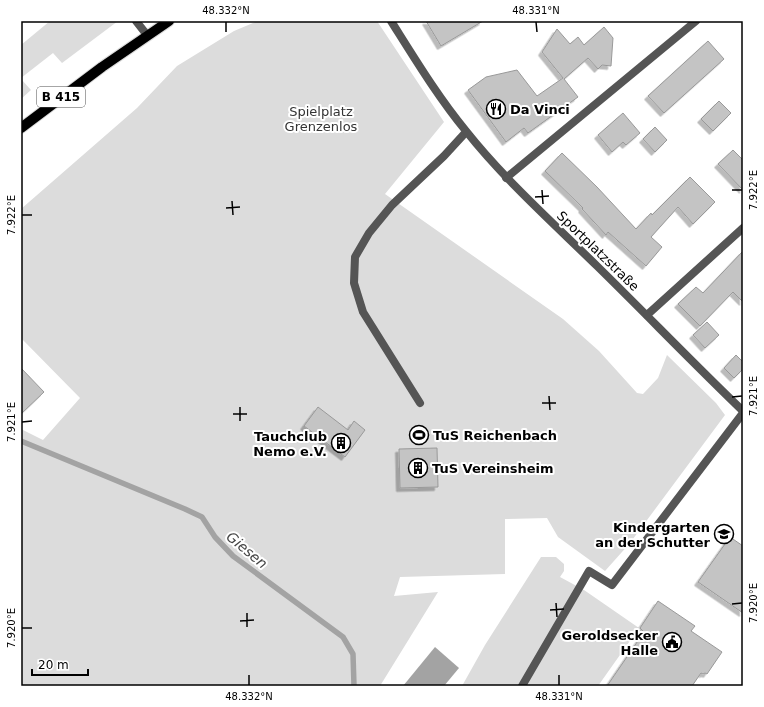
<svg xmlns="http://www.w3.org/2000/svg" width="764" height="707" font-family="'DejaVu Sans',sans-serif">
	<defs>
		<filter id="shadow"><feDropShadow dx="-3.5" dy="3.5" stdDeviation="0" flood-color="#0004"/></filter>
	</defs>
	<rect width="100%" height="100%" fill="#fff"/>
	<g fill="#dcdcdc">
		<polygon points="50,21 118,21 62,63 53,53 21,78 21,45"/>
		<polygon points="258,21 377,21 444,122 385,194 563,319 599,351 637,393 643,394 658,378 667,355 716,403 725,415 630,543 605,571 558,537 547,518 505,519 505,574 400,577 394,596 438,592 380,686 21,686 21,429 43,440 80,398 21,338 21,209 137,108 177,66 234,31"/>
		<polygon points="21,79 31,90 21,99"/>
		<polygon points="541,557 556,557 564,564 564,571 560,577 584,590 639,628 598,686 462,686 485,645"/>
	</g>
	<polygon fill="#a3a3a3" points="435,647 459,668 444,686 403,686"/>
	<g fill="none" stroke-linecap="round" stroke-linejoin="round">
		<polyline stroke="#a3a3a3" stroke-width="5.5" points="21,441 185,509 202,517 215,537 233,556 343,637 353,654 354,686"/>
	</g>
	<g fill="#c4c4c4" stroke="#999" filter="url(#shadow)">
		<polygon points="426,21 483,21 441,46"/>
		<polygon points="604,27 613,38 611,66 602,65 598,69 588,58 564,79 578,97 528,133 524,128 506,142 468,90 486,77 517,70 537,96 563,78 542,52 557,29 570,44 578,37 584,45"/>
		<polygon points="708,41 724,59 664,113 648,96"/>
		<polygon points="719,101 731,113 713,131 701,119"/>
		<polygon points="623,113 640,133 626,145 623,142 612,152 598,135"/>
		<polygon points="655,127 667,140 655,152 643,139"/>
		<polygon points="733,150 743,160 743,190 718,164"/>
		<polygon points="562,153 597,187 636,229 651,213 652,215 690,177 715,202 693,224 678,207 651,237 662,247 646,266 608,232 606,235 582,209 583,208 545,171"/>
		<polygon points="743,251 743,302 733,292 700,326 678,304 696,287 703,293"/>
		<polygon points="707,322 719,335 705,348 693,335"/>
		<polygon points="736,355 743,362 743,369 734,378 724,368"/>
		<polygon points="21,368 44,392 21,414"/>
		<polygon points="318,407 348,430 354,421 365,430 345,457 304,426"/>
		<polygon points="437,448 438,487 400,488 399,449"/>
		<polygon points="730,537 743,546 743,613 698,582"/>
		<polygon points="658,601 695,626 691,631 722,652 707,674 705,673 703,674 701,673 692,686 607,686 644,632 640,628"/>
	</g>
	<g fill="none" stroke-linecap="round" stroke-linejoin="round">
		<g stroke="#dbdbdb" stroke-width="12">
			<polyline id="primary" points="21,128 102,67 169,21"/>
		</g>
		<g stroke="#555" stroke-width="8">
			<polyline points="420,403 363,312 354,283 355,257 369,233 392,205 444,156 466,132"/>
			<polyline points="522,686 589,571 612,585 743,413"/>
		</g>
		<g stroke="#555" stroke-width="8">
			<polyline points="136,21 147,35"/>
			<path d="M391,21C415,59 438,97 466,131C505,180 552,222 597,266C646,314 693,363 743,411"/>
			<polyline points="506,178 696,21"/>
			<polyline points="647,315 743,228"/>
		</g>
		<use href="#primary" stroke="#000" stroke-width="10"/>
	</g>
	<path fill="none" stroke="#000" stroke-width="1.5" d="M226,22V32M536,22L537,32M542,190L543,204M732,190H742M535,197L549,196M232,201L233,215M226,208L240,207M22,215H32M549,396L550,410M732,397L742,396M542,403H556M240,407V421M233,414H247M22,422L32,421M556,603L557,617M732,604L742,603M550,610L564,609M247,613V627M240,621L254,620M22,628H32M249,675V685M559,675V685"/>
	<defs>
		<g id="restaurant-ring" transform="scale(1)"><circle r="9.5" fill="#fff" stroke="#000" stroke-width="1.5"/><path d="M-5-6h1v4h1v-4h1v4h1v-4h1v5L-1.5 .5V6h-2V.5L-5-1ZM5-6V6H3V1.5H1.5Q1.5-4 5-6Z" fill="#000"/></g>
		<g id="stadium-ring" transform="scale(1)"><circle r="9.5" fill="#fff" stroke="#000" stroke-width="1.5"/><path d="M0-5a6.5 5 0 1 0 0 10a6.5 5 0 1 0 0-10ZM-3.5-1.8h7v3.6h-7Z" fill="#000"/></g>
		<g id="building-ring" transform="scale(1)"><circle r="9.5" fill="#fff" stroke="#000" stroke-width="1.5"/><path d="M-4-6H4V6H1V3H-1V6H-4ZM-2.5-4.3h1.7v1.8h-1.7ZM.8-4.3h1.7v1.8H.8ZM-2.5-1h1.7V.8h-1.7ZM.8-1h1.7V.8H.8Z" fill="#000"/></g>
		<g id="school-ring" transform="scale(1)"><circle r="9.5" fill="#fff" stroke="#000" stroke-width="1.5"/><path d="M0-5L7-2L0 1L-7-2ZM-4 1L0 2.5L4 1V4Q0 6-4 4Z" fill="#000"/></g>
		<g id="civic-ring" transform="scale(1)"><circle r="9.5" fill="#fff" stroke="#000" stroke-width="1.5"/><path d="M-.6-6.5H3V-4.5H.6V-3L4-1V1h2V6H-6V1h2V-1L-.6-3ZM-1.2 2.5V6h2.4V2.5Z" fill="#000"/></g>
	</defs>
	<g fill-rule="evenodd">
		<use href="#restaurant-ring" x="496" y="109"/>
		<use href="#stadium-ring" x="419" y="435"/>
		<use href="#building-ring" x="341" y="443"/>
		<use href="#building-ring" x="418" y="468"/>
		<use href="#school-ring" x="724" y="534"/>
		<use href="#civic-ring" x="672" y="642"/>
	</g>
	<g text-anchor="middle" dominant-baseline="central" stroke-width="4" stroke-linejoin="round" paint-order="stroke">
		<rect fill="#fff" stroke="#4c4c4c" stroke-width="1" x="37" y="87" width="48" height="20" rx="3"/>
		<g font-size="12" font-weight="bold" fill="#000">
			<text x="61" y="97">B 415</text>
		</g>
		<g font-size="13" font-weight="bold" fill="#000" stroke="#fff" text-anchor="start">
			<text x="510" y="109">Da Vinci</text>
			<text x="433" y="435">TuS Reichenbach</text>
			<text x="327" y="436" text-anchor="end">Tauchclub<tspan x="327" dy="15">Nemo e.V.</tspan></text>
			<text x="432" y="468">TuS Vereinsheim</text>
			<text x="710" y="527" text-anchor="end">Kindergarten<tspan x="710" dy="15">an der Schutter</tspan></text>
			<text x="658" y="635" text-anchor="end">Geroldsecker<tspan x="658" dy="15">Halle</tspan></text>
		</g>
		<g font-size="13" fill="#333" stroke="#fff">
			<text x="321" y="111">Spielplatz<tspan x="321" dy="15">Grenzenlos</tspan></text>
		</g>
		<g font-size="13" fill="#000" stroke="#fff">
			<text transform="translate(598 251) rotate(44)">Sportplatzstraße</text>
		</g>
		<g font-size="14" font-style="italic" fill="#444" stroke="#fff">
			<text transform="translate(247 550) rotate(40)">Giesen</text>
		</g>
	</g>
	<rect width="764" height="707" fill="none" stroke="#ffffff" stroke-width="44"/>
	<path d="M32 669v6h56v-6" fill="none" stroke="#000000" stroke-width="2"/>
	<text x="38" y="669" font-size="12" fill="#000000" stroke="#ffffff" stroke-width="3" paint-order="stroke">20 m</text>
	<rect x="22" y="22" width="720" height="663" fill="none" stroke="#000" stroke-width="1.5"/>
	<g font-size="10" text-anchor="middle" fill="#000">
		<text x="226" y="14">48.332°N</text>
		<text x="536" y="14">48.331°N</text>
		<text transform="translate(753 190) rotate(-90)" y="4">7.922°E</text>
		<text transform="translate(11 215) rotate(-90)" y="4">7.922°E</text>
		<text transform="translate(753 396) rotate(-90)" y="4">7.921°E</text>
		<text transform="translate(11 422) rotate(-90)" y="4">7.921°E</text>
		<text transform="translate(753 603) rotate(-90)" y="4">7.920°E</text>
		<text transform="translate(11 628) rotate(-90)" y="4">7.920°E</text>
		<text x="249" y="700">48.332°N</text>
		<text x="559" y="700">48.331°N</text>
	</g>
</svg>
